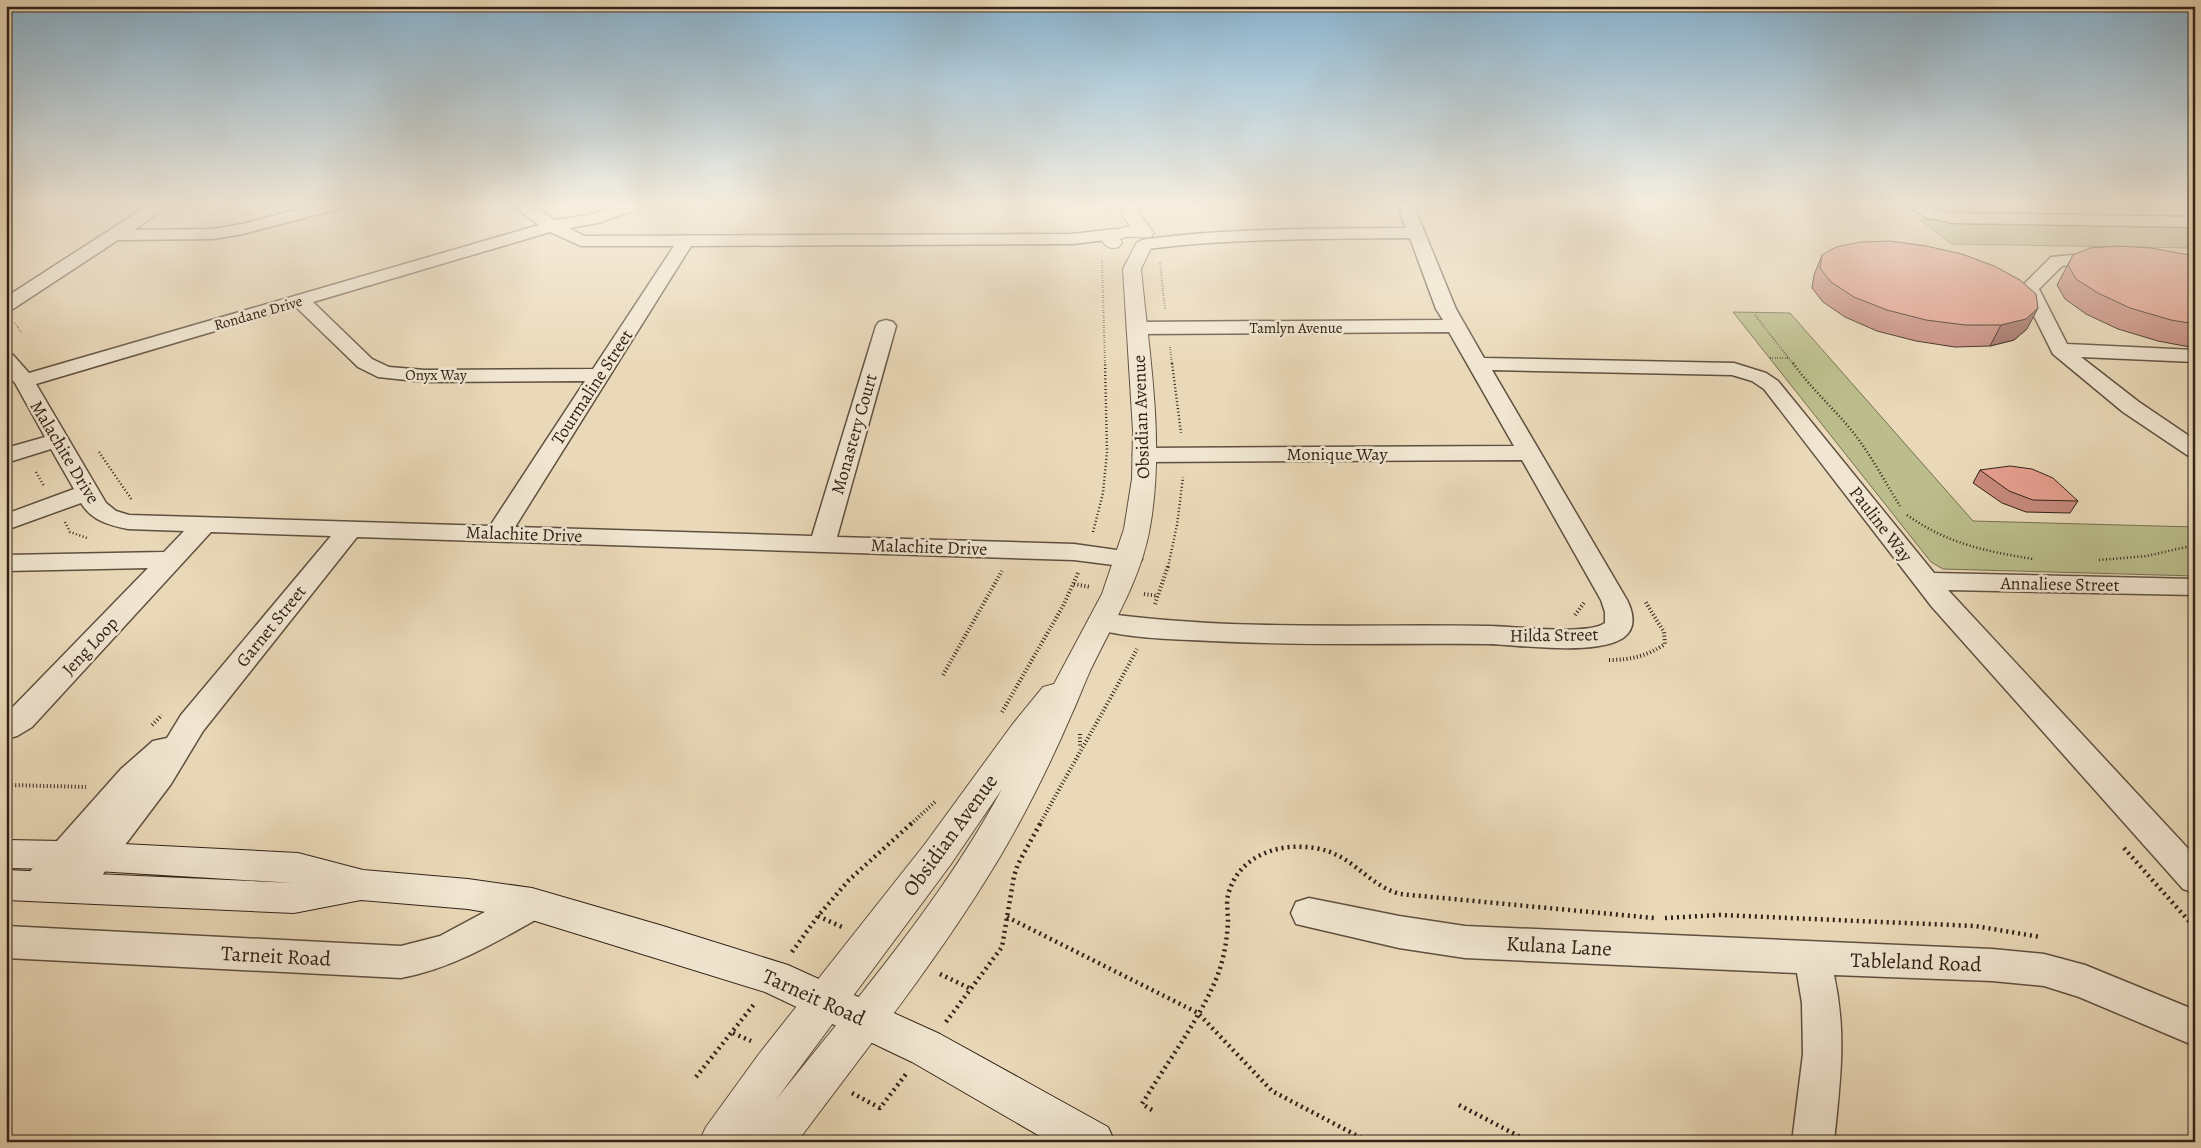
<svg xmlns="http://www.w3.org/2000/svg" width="2201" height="1148" font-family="Alegreya,serif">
	<rect width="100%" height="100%" fill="#ead9b8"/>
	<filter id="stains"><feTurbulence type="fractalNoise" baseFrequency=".004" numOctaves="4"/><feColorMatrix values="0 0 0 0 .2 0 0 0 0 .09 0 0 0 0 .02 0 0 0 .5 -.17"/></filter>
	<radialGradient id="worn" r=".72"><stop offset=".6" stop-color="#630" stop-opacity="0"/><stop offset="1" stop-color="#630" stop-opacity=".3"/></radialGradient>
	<g fill="#bbbe8c" stroke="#767052">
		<polygon points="1920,220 2195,225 2195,248 1952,244"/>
		<polygon points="1733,312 1790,313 1973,521 2195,527 2195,576 1943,569 1931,562"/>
	</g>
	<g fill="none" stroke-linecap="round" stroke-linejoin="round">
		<g stroke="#5f5040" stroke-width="3">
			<g id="minor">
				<polygon points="150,204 170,204 134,230 213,229 242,224 319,204 347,204 345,207 243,234 213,239 118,240 13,309 6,311 6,297"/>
				<path d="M510,204H530L555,220L589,215L620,204H645L643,207L598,223L569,228L584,236L1072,234L1115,229L1121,230L1124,234L1121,238L1115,239L1072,244L691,246L515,527L812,536L876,326L879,322L886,320L893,322L896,326L837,537L1074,544L1138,553L1142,559L1138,565L1129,567L1074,560L357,537L203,731L171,784L85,898L73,902L61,898L56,889C46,901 39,902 25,897L20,887L25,877L121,769L153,741L167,738L181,715L331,536L211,532L32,727L17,736L6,739V714L148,568L6,571V555L164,552L184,531L128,529C109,525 92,521 81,503L6,530V514L74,489L51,449L6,463V448L45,437L15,383L6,373V353L13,355L29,373L539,225ZM550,232L581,246H674L593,369L425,370L389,367L372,359L313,302ZM296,307L358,367L378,377L425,382L585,381L490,526L129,515L116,511L106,503L36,384Z"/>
				<path d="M1397,204H1413L1456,309L1484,358L1734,363L1766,373L1778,381L1934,573L2195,579V595L1948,590L2195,856V893L2183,889L1932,607L1764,389L1752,381L1732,375L1492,370L1627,600C1633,612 1637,628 1623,638C1595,656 1522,645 1488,644C1396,643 1304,646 1212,641C1173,639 1131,639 1092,628L1088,622L1092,616L1102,613C1230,631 1360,624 1488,626C1513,626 1587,636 1605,623V612L1601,600L1522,460L1145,462L1137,460L1133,455L1137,450L1145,448L1514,446L1449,332L1137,334L1130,332L1127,328L1130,324L1137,322L1443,320L1436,309L1410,238C1322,239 1234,238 1147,249L1141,248L1138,244L1141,240L1147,239C1233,228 1319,229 1406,228Z"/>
				<polygon points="1904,204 1925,204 1936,210 1953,213 2195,217 2195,227 1953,223 1925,217"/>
				<polygon points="2105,252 2111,253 2114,257 2111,261 2062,266 2039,289 2067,344 2195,350 2195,362 2081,357 2139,402 2195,440 2195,457 2187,455 2123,412 2053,354 2020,288 2051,257"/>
				<path d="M532,889L544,893L550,904L544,915C498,941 454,968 401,978L6,958V926L401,946L440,936L520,893Z"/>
				<path d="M1309,898L1399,916L1465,926L1992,949L2044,954L2085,965L2195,1010V1046L2079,997L2044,986L1992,981L1834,975C1847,1035 1840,1082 1834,1142H1792L1803,1054L1802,1003L1797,973L1465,958L1399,948L1296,924L1291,913L1296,902Z"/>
			</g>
		</g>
		<g stroke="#5f5040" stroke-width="2">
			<g id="tertiary">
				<path d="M1122,204H1139L1140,214L1154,233L1151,237C1141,239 1131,234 1120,239L1122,243L1119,247C1111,249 1107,248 1102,241L1106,232L1130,226L1122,215Z"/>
				<path d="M1143,241L1149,242L1152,246L1141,269C1149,354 1165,442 1150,527C1141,579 1113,623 1090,671C1084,684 1079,698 1073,711C1052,760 1028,809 1001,855C941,956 867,1048 797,1142H748L750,1137L747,1142H699L706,1127L759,1054L925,844L1012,725L1043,687L1054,684L1102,594L1124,529L1132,479L1133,431L1123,269L1137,242ZM1002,789C941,902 855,1001 775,1101L951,864Z"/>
			</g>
		</g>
		<g stroke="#312218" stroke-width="2">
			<polygon id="secondary" points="6,840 64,841 298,853 363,870 468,879 532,888 663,926 788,965 940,1034 1108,1127 1115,1142 1050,1142 912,1062 765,992 532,920 468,909 361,900 294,913 6,900 6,870 294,883 64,869 6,868"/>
		</g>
		<g stroke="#312218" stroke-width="2" stroke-dasharray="0.5 2" stroke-linecap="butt">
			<polyline points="1104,204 1105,216"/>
			<polyline points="1157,204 1158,214"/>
			<polyline points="1102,260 1105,365"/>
			<polyline points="1160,263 1165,309"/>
			<polyline points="1755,315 1794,365"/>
			<polyline points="15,323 21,332"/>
			<polyline points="1170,347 1172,365"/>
			<polyline points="1770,358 1789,358"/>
		</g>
		<g stroke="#312218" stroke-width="2.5" stroke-dasharray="1 2.5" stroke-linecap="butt">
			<polyline points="1172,363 1181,433"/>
			<path d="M1793,363C1809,386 1829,404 1847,425C1868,449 1883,479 1900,506"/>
			<polyline points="99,452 132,500"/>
			<polyline points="36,472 44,486"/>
			<path d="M1907,515C1948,544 1985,551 2033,559"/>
			<polyline points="65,522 70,532 87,538"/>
			<polyline points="1093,532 1103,493 1107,452 1105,363"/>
			<polyline points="2099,560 2147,556 2195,545"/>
			<polyline points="1168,567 1177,525 1183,477"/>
		</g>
		<g stroke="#312218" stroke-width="4" stroke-dasharray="1 2.5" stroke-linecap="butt">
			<polyline points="1074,584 1090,587"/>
			<polyline points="1144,594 1158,596"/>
			<polyline points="1155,604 1168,566"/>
			<polyline points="1575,615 1584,603"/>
			<path d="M1609,660C1631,660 1647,656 1665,644L1664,632L1645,601"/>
			<polyline points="943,675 1002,571"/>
			<polyline points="1002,712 1063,606 1078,573"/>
			<polyline points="152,725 162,715"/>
			<polyline points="1080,734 1080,748"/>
			<polyline points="6,788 9,785 86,787"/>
			<polyline points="911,824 936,801"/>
			<path d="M1040,824C1072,765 1106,708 1137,649"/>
		</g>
		<g stroke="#312218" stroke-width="4.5" stroke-dasharray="2 4" stroke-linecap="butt">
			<polyline points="2124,848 2195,928"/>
			<polyline points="818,916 842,927"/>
			<polyline points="1007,917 1198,1013 1272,1091 1369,1142"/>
			<polyline points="1665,918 1720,915 1975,926 2040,937"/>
			<polyline points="792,952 818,916 849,880 913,822"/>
			<polyline points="940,974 971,989"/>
			<polyline points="946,1022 1002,947 1014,876 1018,864 1041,822"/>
			<polyline points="733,1033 751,1041"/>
			<polyline points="696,1077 755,1003"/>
			<polyline points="852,1093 880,1108 906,1074"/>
			<polyline points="1459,1105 1530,1142"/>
			<path d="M1152,1110L1142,1104C1166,1064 1195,1026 1214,984C1223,964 1227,943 1228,921C1228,913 1226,904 1228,895C1238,856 1278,842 1315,848C1353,854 1367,885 1400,894L1654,918"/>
		</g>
		<use href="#minor" fill="#f1e6d1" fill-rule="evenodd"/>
		<use href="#tertiary" fill="#f1e6d1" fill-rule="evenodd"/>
		<use href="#secondary" fill="#f1e6d1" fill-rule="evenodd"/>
	</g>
	<g fill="#c7897c" stroke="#312218">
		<polygon points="1822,255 2027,329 2014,340 1990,346 1955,347 1916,341 1877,331 1845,317 1823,302 1812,288 1814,275"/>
		<polygon points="2073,255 2195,256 2195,348 2158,341 2118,329 2086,314 2065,299 2057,285"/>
		<polygon points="1980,470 2078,501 2070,513 2026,512 2002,503 1973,483"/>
	</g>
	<polygon fill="#a26f65" stroke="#312218" points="2038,308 2027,329 2014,340 1990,346 2001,325"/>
	<g fill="#e79f90" stroke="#312218">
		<polygon points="1890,241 1926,246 1962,254 1994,266 2020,280 2036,294 2038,308 2026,319 2001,325 1965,325 1926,320 1887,310 1854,297 1831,282 1820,268 1822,255 1836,247 1860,242"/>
		<polygon points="2117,246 2151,248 2195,256 2195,324 2171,320 2130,308 2098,293 2076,279 2068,265 2073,255 2090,248"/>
		<polygon points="2010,466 2032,469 2053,478 2078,501 2033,500 2009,491 1980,470"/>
	</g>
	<linearGradient id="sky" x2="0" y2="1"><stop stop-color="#89b6d5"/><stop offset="0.56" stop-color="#f6eedf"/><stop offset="1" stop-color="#f6eedf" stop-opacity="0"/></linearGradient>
	<rect width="2201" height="365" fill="url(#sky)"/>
	<g text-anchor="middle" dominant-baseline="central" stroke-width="5" stroke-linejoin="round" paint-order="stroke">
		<g font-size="15" fill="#312218" stroke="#f1e6d1">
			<text transform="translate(258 313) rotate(-16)">Rondane Drive</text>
			<text x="1296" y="328">Tamlyn Avenue</text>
			<text x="436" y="375">Onyx Way</text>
		</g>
		<g font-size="18" fill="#312218" stroke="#f1e6d1">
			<text transform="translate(592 387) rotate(-57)">Tourmaline Street</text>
			<text transform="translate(1141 417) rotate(-92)">Obsidian Avenue</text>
			<text transform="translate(854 434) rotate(-74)">Monastery Court</text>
			<text transform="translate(65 452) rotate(59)">Malachite Drive</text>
			<text x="1337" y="454">Monique Way</text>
			<text transform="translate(1881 524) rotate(52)">Pauline Way</text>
			<text transform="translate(524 534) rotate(2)">Malachite Drive</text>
			<text transform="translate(929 547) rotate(2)">Malachite Drive</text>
			<text transform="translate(2060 584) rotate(1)">Annaliese Street</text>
			<text transform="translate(271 626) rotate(-51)">Garnet Street</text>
			<text transform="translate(1554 635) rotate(-1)">Hilda Street</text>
			<text transform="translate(90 646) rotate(-47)">Jeng Loop</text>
		</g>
		<g font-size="21" fill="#312218" stroke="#f1e6d1">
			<text transform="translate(950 835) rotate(-54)">Obsidian Avenue</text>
			<text transform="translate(1559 946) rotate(3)">Kulana Lane</text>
			<text transform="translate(276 956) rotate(3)">Tarneit Road</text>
			<text transform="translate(1916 962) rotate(2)">Tableland Road</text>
			<text transform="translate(814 997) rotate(24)">Tarneit Road</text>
		</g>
	</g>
	<rect width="2201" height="1148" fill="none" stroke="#ead9b8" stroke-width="25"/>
	<rect x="8" y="8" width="2186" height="1133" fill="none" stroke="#312218" stroke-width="2.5"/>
	<rect x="12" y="12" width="2176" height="1123" fill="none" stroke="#312218"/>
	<rect width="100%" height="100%" filter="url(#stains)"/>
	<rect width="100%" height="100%" fill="url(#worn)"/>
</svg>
